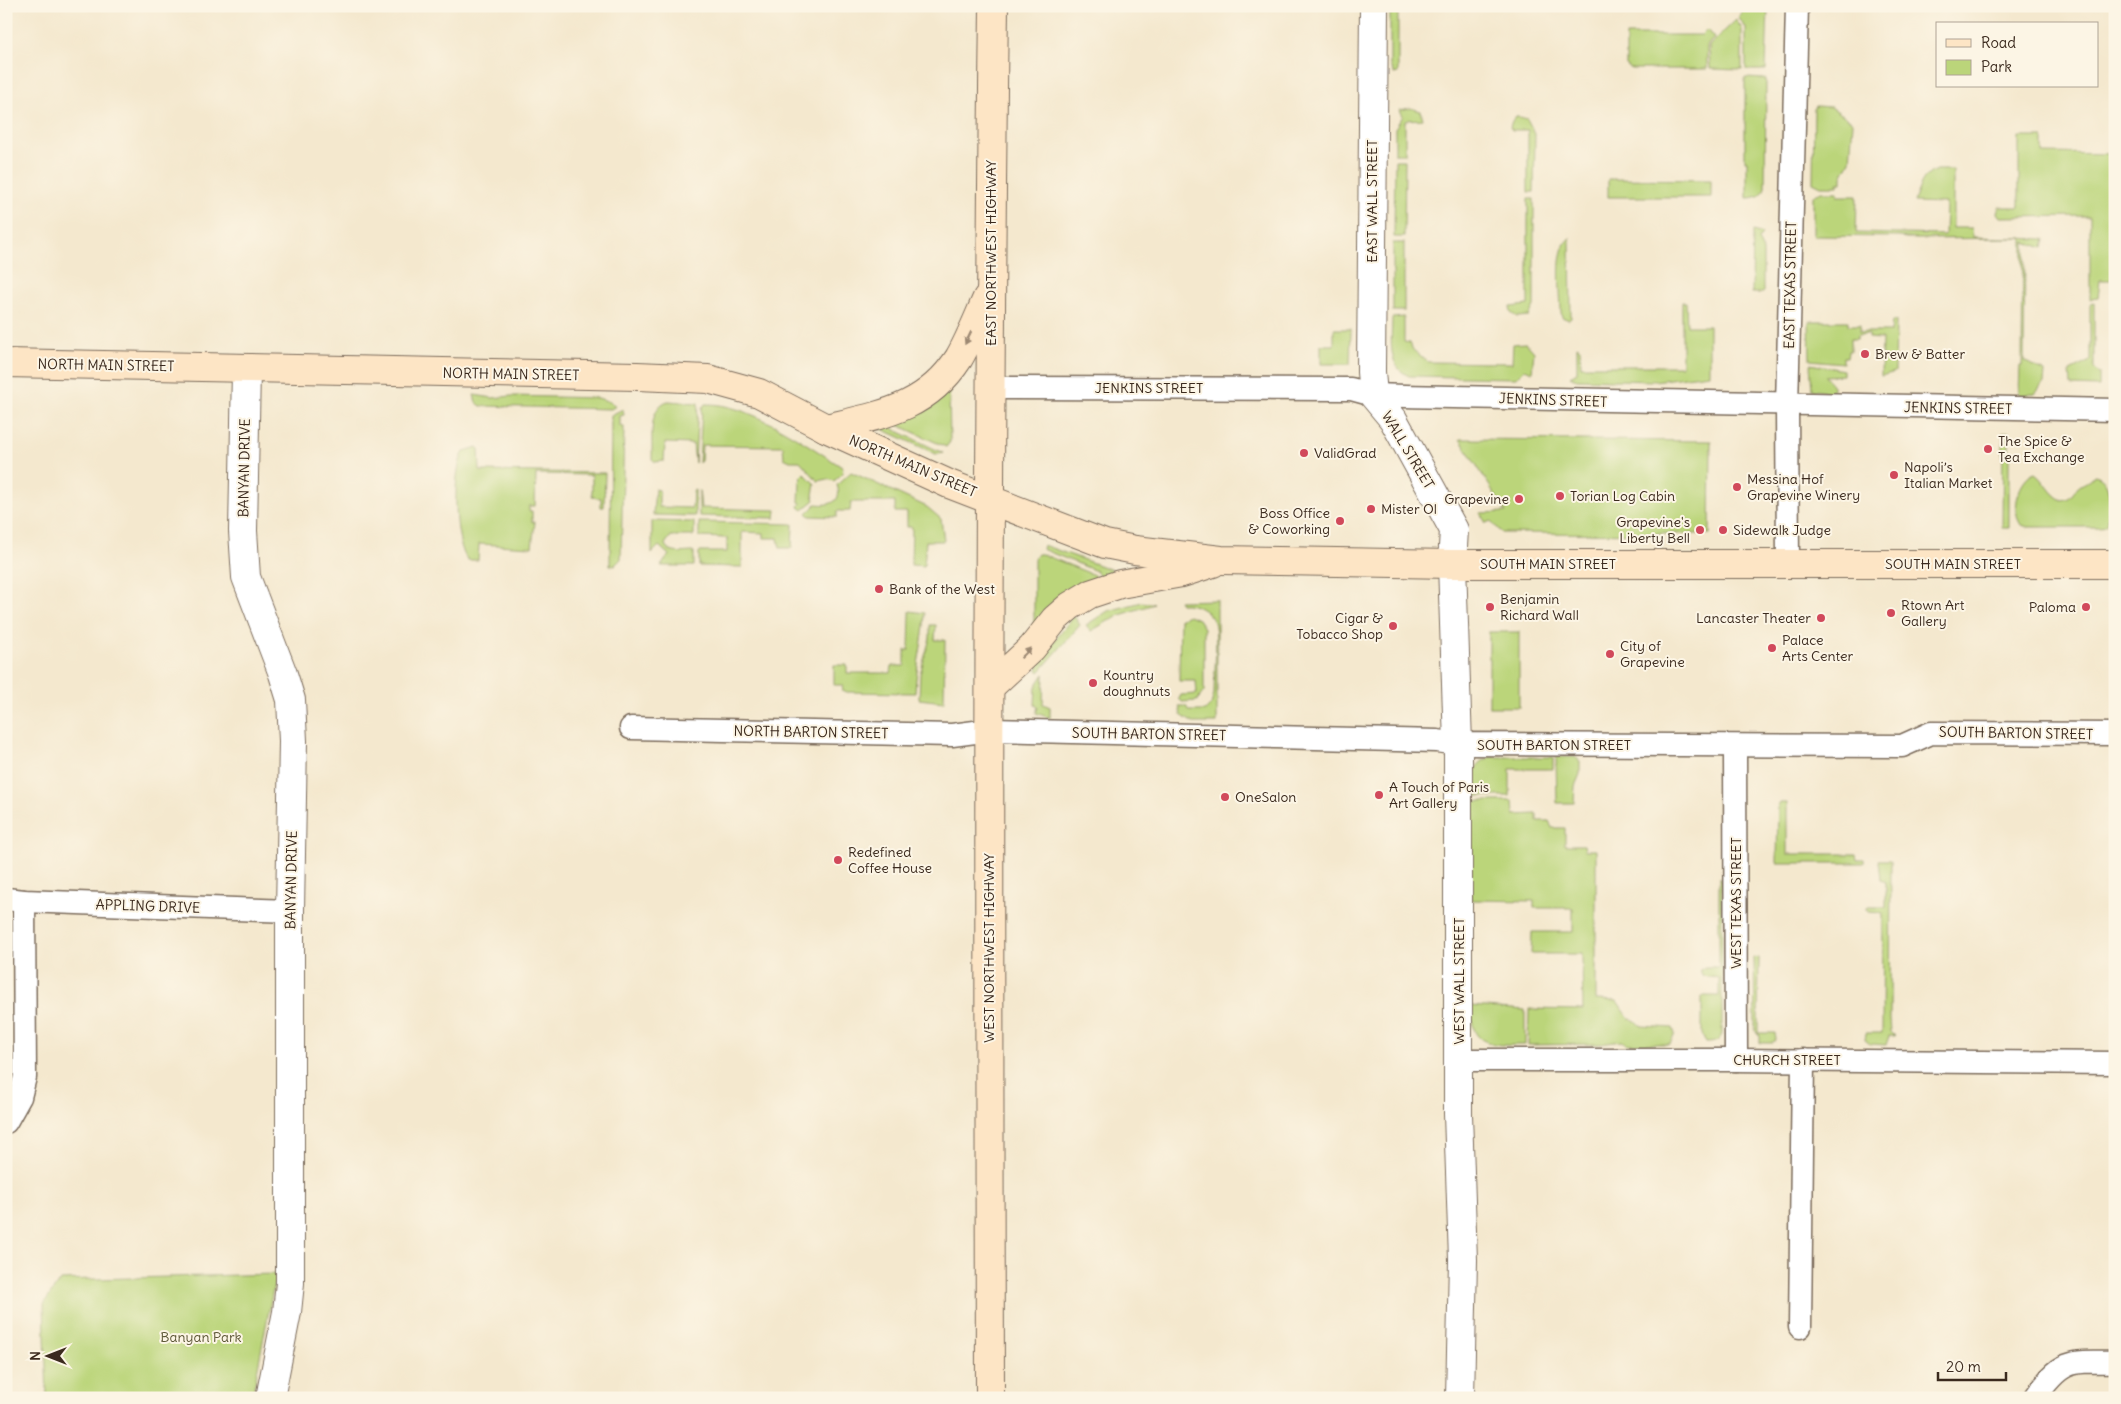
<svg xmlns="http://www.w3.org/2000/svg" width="2121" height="1404" font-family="Delius,sans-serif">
	<rect width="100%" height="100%" fill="#fcf5e5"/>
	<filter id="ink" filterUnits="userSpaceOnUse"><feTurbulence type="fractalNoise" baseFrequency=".02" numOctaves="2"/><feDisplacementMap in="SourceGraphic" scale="10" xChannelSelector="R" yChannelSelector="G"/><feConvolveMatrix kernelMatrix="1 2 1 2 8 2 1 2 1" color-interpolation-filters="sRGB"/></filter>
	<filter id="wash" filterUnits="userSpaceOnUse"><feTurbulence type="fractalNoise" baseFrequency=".0096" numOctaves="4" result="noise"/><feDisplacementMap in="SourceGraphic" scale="20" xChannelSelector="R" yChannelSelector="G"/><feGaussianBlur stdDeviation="1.12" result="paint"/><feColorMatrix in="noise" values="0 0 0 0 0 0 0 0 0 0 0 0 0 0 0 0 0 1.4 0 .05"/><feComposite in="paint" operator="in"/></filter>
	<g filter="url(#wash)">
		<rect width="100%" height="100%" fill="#f4e8ce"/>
		<g fill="#bbd57a" stroke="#7b804c">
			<polygon points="1390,6 1398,6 1398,73 1394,74 1390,66"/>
			<polygon points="1735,6 1768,6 1766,70 1746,70 1746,28 1738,17 1742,13"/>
			<polygon points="1736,20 1742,29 1742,70 1710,69 1709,46"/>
			<polygon points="1707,30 1714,38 1707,46 1707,69 1631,69 1626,65 1626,35 1702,35"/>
			<path d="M1745,78L1766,79L1765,187C1763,196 1756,198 1747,198V161H1745Z"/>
			<polygon points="1816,106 1831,107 1853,122 1850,161 1842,176 1842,183 1838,183 1838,186 1821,186 1813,182 1814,109"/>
			<polygon points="1410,108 1421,111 1423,119 1405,120 1405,154 1395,154 1395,128 1403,116 1400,110"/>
			<polygon points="1516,116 1527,119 1535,134 1534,192 1528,192 1528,130 1512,130 1510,127 1512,121"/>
			<polygon points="2019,137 2043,137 2043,153 2115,154 2115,280 2100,280 2098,298 2090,299 2090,216 2000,217 1997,213 1999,207 2019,207"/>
			<polygon points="1395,160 1405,160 1404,237 1394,237"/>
			<path d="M1936,170H1953V228H1972L1973,237L2045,239L2043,248L2025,242L2024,361L2045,372L2044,383L2035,394L2019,395L2020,366H2022L2023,238L1914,239L1899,237L1814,236L1813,233V196L1821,192H1838V196H1857L1856,233L1945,235L1946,203L1914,202C1919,188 1922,176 1936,170Z"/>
			<polygon points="1608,179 1711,180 1711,197 1608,197"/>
			<polygon points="1528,199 1534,199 1534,306 1529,316 1517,317 1511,313 1510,307 1528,305"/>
			<polygon points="1753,231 1762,234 1758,240 1763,251 1763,293 1752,293"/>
			<path d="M1570,238L1571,318L1569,320L1562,317L1561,312C1561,294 1554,248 1570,238Z"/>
			<rect x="1393" y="243" width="11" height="68"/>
			<polygon points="1682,302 1686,302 1687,326 1709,326 1709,374 1654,381 1577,379 1570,376 1577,372 1577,346 1580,348 1581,366 1682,366"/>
			<polygon points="2094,303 2094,369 2099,373 2099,387 2071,386 2070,371 2090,361 2090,304"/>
			<path d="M1404,317V342L1410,343L1413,350L1428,362L1512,363L1513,344L1526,343L1534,352L1532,372L1525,369L1516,378L1409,376C1386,366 1392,338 1392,318Z"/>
			<polygon points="1809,321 1848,321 1848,325 1860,325 1860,332 1891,332 1892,321 1896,321 1895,372 1881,376 1882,339 1868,338 1868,334 1858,335 1857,339 1850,339 1850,351 1848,351 1847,357 1843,357 1843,363 1810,360"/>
			<polygon points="1334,329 1351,329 1350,364 1321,364 1321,345 1334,345"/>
			<polygon points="1810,364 1843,370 1843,375 1825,376 1833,386 1833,393 1812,390"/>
			<polygon points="949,388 950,442 946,447 898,425 895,421"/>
			<polygon points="474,395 493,398 511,396 598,398 610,402 616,406 611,409 481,406 476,402"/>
			<path d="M668,401L698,403L695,463L693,444L665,443L664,461L655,462L652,459C653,442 647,407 668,401Z"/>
			<path d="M705,404C750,403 806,444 842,467L843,473L834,481L828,479L818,481L800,461H790L784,458L783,446L702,445L701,461L699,463L702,408Z"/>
			<polygon points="623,409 624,415 620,416 620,426 624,427 621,559 615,565 610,565 611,415"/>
			<polygon points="890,422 895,430 943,453 936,454 882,429 881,426"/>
			<polygon points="2003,432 2009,432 2009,528 2002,528"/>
			<polygon points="1460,439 1711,441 1710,534 1502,533 1491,521 1486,523 1480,513 1506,512"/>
			<path d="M477,447L479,449L480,471L605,473L604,507H601V498L592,497V475L536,474L535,506H529V511H532V522H535L532,547L479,544L478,560H468C454,547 451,465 465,451Z"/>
			<path d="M851,472L927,507L941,519L944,541H926L924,566L911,565L912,527H907V512H895V502H851L850,511H837V517L810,516L807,513L816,504C830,506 843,502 837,485Z"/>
			<polygon points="804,473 815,484 813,495 815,500 803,510 799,507 801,503 799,502 800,481 802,479 800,477"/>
			<path d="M2035,473C2046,481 2050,495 2062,500C2073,499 2073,490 2081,485C2086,482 2090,481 2094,475C2113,477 2111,511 2107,524L2100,527H2028L2021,525C2011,511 2018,479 2035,473Z"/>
			<polygon points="655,489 659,490 659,507 692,508 693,491 695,490 695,516 653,515"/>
			<polygon points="699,490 701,508 776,510 775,518 699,516"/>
			<path d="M652,521L694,522V536H671L665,544C669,556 683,552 694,552V566H661L669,555L659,546L652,553Z"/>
			<polygon points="699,522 793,524 792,548 780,548 778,538 764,538 764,533 742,532 742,567 699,566 699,552 727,552 727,538 699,537"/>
			<polygon points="1043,545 1118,572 1103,580 1096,571 1042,549"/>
			<polygon points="1038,554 1042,554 1094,575 1099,582 1034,625 1034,558"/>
			<path d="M1217,600V723H1193L1181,715L1179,706H1186L1189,711H1205L1211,705L1214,694C1214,680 1218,633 1214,622C1208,609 1194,603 1181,604L1179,601Z"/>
			<polygon points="1142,602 1154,604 1117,616 1091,631 1086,625 1108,611"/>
			<path d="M910,611L925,613C924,639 916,665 915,693L843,692L842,685H834V665H847V673H891L892,666H905V650H909Z"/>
			<polygon points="1189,615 1198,619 1204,628 1204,691 1197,701 1182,702 1179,699 1181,695 1197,694 1196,681 1179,681 1180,619"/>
			<polygon points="1074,616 1080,625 1039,672 1037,670 1039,665 1036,663"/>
			<polygon points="930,625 936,625 935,640 945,640 944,702 919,699 920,674 930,638"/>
			<rect x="1489" y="632" width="30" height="75"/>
			<polygon points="1044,674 1043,704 1050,707 1050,718 1036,713 1038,707 1035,705 1036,686"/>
			<path d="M1491,757H1553V769H1510V796H1472C1472,778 1471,764 1491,757Z"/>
			<polygon points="1556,757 1575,757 1580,761 1580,774 1575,786 1574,803 1557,803"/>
			<polygon points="1471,801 1513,801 1514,815 1537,814 1537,821 1549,821 1552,828 1565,828 1565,845 1584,845 1585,850 1596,850 1596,1000 1617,1001 1629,1018 1642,1026 1673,1028 1675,1034 1670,1044 1628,1044 1621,1041 1601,1044 1528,1045 1529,1009 1583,1010 1582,954 1531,954 1532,932 1573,932 1573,908 1534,908 1534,901 1471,900"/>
			<polygon points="1778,803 1787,803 1787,854 1856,854 1857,859 1864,859 1864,863 1777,863"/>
			<polygon points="1879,860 1891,860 1890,1019 1891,1032 1895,1036 1889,1036 1886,1045 1870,1044 1865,1040 1866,1033 1882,1033 1883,913 1868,912 1866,910 1868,907 1886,907 1886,882 1881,880"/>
			<path d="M1719,877L1722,882V1034C1719,1042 1714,1043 1706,1043L1702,1034V996H1719V978L1702,976L1700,970L1705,967H1719Z"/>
			<polygon points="1754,957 1759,958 1758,1033 1775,1033 1776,1040 1771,1043 1760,1043 1760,1036 1755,1030"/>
			<path d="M1471,1006L1525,1010V1045C1506,1045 1473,1049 1473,1021H1470Z"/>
			<polygon points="276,1274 252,1398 47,1398 44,1304 60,1280"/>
		</g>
	</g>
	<g filter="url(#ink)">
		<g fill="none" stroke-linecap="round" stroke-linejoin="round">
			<g stroke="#7c6c5c" stroke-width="25">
				<g id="minor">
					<path d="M992,388L1351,389L1373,395C1620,402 1867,407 2115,410"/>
					<polyline points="1788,564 1787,406 1797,6"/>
					<polyline points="631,728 952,735 990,730 1437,741 1458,744 1902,746 1931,733 2115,734"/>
					<polyline points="1735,746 1736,1060"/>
					<polyline points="6,899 24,901 290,911"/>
					<polyline points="1459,1060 1736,1060 2115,1063"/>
					<polyline points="6,1122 20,1097 25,1077 24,901"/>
					<polyline points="1800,1327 1803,1060"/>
					<path d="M2035,1398C2062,1359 2070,1361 2115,1362"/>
				</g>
			</g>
			<g stroke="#7c6c5c" stroke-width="30">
				<g id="tertiary">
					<polyline points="1374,6 1371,372 1373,395 1393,419 1454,530 1452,564 1458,744 1458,1114 1463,1260 1460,1398"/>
					<polyline points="246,369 243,531 246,577 283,674 291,700 293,741 290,911 290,1283 287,1312 270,1398"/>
				</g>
			</g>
			<g stroke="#7c6c5c" stroke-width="30">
				<g id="secondary">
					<polyline points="6,363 637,376 708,379 759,393 826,428 949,484 1105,544 1135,550 1221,560 1452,564 2115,564"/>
					<path d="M826,428C881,415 926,409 959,358C970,339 978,318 987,298"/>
					<polyline points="991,686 1032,648 1055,619 1070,606 1090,594 1120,584 1182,573 1213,563"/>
					<path d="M990,1398C989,934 988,470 994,6"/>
				</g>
			</g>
			<use href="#minor" stroke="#fff" stroke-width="22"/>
			<use href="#tertiary" stroke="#fff" stroke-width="28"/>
			<use href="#secondary" stroke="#fde5c5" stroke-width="28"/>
		</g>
		<defs><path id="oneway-solid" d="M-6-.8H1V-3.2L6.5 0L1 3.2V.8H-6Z" transform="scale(1.25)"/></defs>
		<g fill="#9c8872">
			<use href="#oneway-solid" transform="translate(968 338) rotate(116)"/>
			<use href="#oneway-solid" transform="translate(1026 653) rotate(-44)"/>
		</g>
	</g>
	<g fill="#d1495b" stroke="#fcf5e5" stroke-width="2">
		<circle cx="1865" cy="354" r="5"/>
		<circle cx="1988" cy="449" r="5"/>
		<circle cx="1304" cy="453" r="5"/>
		<circle cx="1894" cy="475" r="5"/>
		<circle cx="1737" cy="487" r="5"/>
		<circle cx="1560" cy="496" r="5"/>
		<circle cx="1519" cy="499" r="5"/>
		<circle cx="1371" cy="509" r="5"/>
		<circle cx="1340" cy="521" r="5"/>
		<circle cx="1700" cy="530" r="5"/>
		<circle cx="1723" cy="530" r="5"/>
		<circle cx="879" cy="589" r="5"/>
		<circle cx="1490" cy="607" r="5"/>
		<circle cx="2086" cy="607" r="5"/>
		<circle cx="1891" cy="613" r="5"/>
		<circle cx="1821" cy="618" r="5"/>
		<circle cx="1393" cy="626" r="5"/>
		<circle cx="1772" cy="648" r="5"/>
		<circle cx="1610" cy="654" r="5"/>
		<circle cx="1093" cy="683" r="5"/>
		<circle cx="1379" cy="795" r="5"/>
		<circle cx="1225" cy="797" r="5"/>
		<circle cx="838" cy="860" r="5"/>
	</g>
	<g text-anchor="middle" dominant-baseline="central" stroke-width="4" stroke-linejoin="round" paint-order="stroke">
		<g font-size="14" fill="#3b2a1e" stroke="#fcf5e5">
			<text transform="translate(1372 201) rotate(-90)">EAST WALL STREET</text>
			<text transform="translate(991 253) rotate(-90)">EAST NORTHWEST HIGHWAY</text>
			<text transform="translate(1790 285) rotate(-89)">EAST TEXAS STREET</text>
			<text transform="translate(106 365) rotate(1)">NORTH MAIN STREET</text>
			<text transform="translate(511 374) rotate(1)">NORTH MAIN STREET</text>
			<text x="1149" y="388">JENKINS STREET</text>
			<text transform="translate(1553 400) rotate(2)">JENKINS STREET</text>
			<text transform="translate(1958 408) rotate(1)">JENKINS STREET</text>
			<text transform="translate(1408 450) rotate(59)">WALL STREET</text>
			<text transform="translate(913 466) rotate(23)">NORTH MAIN STREET</text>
			<text transform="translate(244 468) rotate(-89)">BANYAN DRIVE</text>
			<text x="1548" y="564">SOUTH MAIN STREET</text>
			<text x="1953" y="564">SOUTH MAIN STREET</text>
			<text transform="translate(811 732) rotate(1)">NORTH BARTON STREET</text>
			<text transform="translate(2016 733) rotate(1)">SOUTH BARTON STREET</text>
			<text transform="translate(1149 734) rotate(1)">SOUTH BARTON STREET</text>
			<text x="1554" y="745">SOUTH BARTON STREET</text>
			<text transform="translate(291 880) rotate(-89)">BANYAN DRIVE</text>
			<text transform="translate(1736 903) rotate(-90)">WEST TEXAS STREET</text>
			<text transform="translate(148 906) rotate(2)">APPLING DRIVE</text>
			<text transform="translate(989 948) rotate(-90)">WEST NORTHWEST HIGHWAY</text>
			<text transform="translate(1459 981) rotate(-90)">WEST WALL STREET</text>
			<text x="1787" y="1060">CHURCH STREET</text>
		</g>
		<g font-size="14" fill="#3b2a1e" stroke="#fcf5e5" text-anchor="start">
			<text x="1875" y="354">Brew &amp; Batter</text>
			<text x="1998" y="441">The Spice &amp;<tspan x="1998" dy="16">Tea Exchange</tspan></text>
			<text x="1314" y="453">ValidGrad</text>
			<text x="1904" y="467">Napoli’s<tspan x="1904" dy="16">Italian Market</tspan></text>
			<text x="1747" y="479">Messina Hof<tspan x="1747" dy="16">Grapevine Winery</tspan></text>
			<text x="1570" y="496">Torian Log Cabin</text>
			<text x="1509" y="499" text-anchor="end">Grapevine</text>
			<text x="1381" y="509">Mister Ol</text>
			<text x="1330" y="513" text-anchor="end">Boss Office<tspan x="1330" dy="16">&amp; Coworking</tspan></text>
			<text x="1690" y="522" text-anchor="end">Grapevine's<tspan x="1690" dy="16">Liberty Bell</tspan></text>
			<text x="1733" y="530">Sidewalk Judge</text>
			<text x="889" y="589">Bank of the West</text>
			<text x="1500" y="599">Benjamin<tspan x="1500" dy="16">Richard Wall</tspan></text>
			<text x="1901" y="605">Rtown Art<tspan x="1901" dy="16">Gallery</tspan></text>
			<text x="2076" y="607" text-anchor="end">Paloma</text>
			<text x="1383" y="618" text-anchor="end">Cigar &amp;<tspan x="1383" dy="16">Tobacco Shop</tspan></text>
			<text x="1811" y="618" text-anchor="end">Lancaster Theater</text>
			<text x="1782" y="640">Palace<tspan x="1782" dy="16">Arts Center</tspan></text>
			<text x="1620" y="646">City of<tspan x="1620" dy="16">Grapevine</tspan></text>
			<text x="1103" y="675">Kountry<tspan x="1103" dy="16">doughnuts</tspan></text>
			<text x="1389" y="787">A Touch of Paris<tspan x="1389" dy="16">Art Gallery</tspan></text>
			<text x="1235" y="797">OneSalon</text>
			<text x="848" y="852">Redefined<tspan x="848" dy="16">Coffee House</tspan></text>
		</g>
		<g font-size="14" fill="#5b5535" stroke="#fcf5e5">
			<text x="201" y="1337">Banyan Park</text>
		</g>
	</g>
	<rect width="2121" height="1404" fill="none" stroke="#fcf5e5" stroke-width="25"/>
	<rect x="1936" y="22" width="162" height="65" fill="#fcf5e5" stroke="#afa495"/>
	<rect x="1946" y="39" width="25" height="8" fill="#fde5c5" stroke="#afa495"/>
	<text x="1981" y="48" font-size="15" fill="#3b2a1e">Road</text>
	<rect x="1946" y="60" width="25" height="15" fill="#bbd57a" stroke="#afa495"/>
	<text x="1981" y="72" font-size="15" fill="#3b2a1e">Park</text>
	<g transform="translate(48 1356) rotate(270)" stroke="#fcf5e5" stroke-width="4" paint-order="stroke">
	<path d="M0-4L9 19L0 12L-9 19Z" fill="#3b2a1e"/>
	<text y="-8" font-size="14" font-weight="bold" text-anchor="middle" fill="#3b2a1e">N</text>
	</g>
	<path d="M1938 1372v8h68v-8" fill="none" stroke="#3b2a1e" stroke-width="2.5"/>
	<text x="1946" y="1372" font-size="15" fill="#3b2a1e" stroke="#fcf5e5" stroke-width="4" paint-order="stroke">20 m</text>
</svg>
